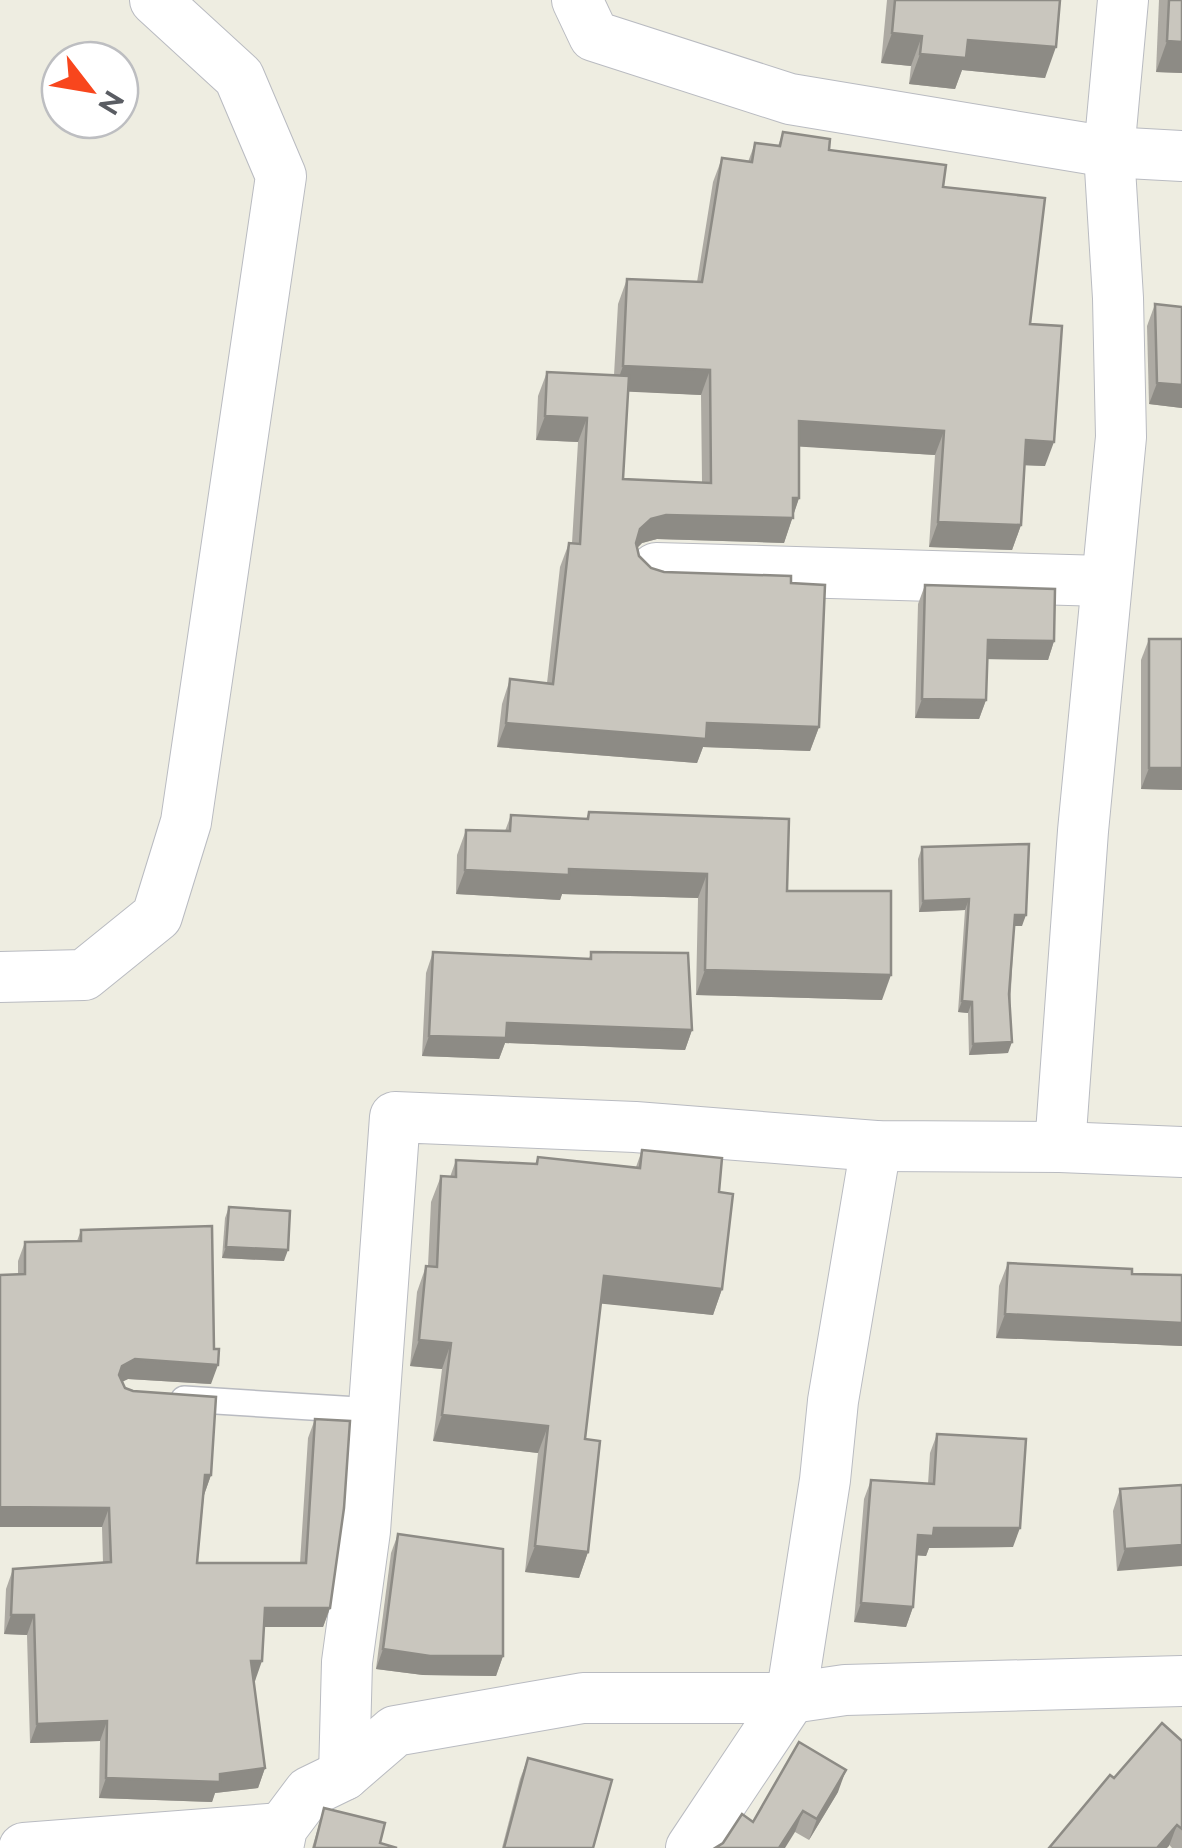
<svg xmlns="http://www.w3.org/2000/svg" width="1182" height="1848" font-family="Raleway,sans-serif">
	<rect width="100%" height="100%" fill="#eeede1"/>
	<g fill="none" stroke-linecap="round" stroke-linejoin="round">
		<g stroke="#b9bbc1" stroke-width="28">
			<polyline id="lane" points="184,1399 374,1411"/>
		</g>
		<g stroke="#b9bbc1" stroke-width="52">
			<g id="street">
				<polyline points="577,0 594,36 790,99 1109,152 1182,156"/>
				<polyline points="656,568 1104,581"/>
				<polyline points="0,977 84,975 157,916 186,822 281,176 239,77 155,0"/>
				<polyline points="1060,1147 1083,831 1121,437 1118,298 1109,152 1123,0"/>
				<polyline points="344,1775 347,1662 365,1531 395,1117 635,1127 876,1146 1060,1147 1182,1152"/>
				<polyline points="24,1848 282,1828"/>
				<polyline points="278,1848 282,1828 309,1792 344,1775 395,1731 583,1698 791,1698 845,1690 1182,1681"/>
				<polyline points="691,1848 791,1698 825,1480 833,1401 876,1146"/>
			</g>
		</g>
		<use href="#lane" stroke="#fff" stroke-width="25"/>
		<use href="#street" stroke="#fff" stroke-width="50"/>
	</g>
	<g fill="#adaaa3" fill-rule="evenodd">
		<polygon points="887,0 1060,0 1045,78 962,70 955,89 909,84 911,66 881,63"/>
		<polygon points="1159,0 1182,0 1182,73 1156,72"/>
		<path d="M783,132L829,150L943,187L1030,324L1045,466L1025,465L1021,525L1012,550L929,547L935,455L799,446V498L784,543L657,539L642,543L637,548L639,556L651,568L664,572L791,583L819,727L810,751L703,747L697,763L497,747L502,704L510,679L547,683L560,567L569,543H572L578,442L536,440L538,396L547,372L614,375L618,304L627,279L697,282L713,182L722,158L748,162L755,143L778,146ZM628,391L701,395L702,482L623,479Z"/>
		<polygon points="1155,304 1182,408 1149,404 1147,326"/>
		<polygon points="925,585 1054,641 1048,660 987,659 986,700 979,719 915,718 918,604"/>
		<polygon points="1149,639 1182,790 1141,789 1141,660"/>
		<polygon points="589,812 787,891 882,1000 696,995 698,898 562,894 560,900 456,894 457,855 466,830 505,831 511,815 586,819"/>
		<polygon points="922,847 1022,926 1014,926 1008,1053 969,1055 968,1013 958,1012 965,910 919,912 918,859"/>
		<polygon points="433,952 589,959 591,952 692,1030 685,1050 505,1043 499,1059 422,1056 426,973"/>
		<polygon points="642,1150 719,1192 722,1289 713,1315 601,1303 585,1439 588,1552 579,1578 525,1572 538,1453 433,1441 442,1369 410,1366 417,1292 426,1266 428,1266 431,1202 441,1176 450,1177 456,1160 535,1164 538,1157 636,1167"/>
		<polygon points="229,1207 284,1261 222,1258 225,1218"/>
		<polygon points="81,1230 211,1384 128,1379 122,1382 125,1388 211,1475 204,1495 197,1563 300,1563 308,1438 315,1419 330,1608 323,1627 264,1627 255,1681 254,1681 265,1768 258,1788 215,1793 212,1802 99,1798 100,1741 30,1743 27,1635 4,1634 6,1589 13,1569 103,1563 102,1527 18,1274 18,1261 25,1242 77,1241"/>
		<polygon points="1008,1263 1132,1274 1182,1275 1182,1346 996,1338 999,1286"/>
		<polygon points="937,1434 1013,1547 929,1548 926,1556 917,1555 913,1607 906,1627 854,1622 864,1499 871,1480 928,1484 930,1453"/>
		<polygon points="1182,1485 1117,1571 1113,1511 1120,1489"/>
		<polygon points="398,1534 503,1656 496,1676 423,1675 376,1669 391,1553"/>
		<polygon points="1182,1741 1182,1848 1172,1848 1114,1778"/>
		<polygon points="528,1758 593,1848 502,1848 520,1779"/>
		<polygon points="838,1792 809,1840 795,1832 753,1822"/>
		<polygon points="324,1808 380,1843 397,1848 312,1848"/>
	</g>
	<g fill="#8d8b85">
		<polygon points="892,33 922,36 911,66 881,63"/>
		<polygon points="968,40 1056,47 1045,78 962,70 955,89 909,84 920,54"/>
		<polygon points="1167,41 1182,42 1182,73 1156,72"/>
		<polygon points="623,366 710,370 701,395 614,391"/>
		<polygon points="1157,383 1182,385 1182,408 1149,404"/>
		<polygon points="545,416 587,418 578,442 536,440"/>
		<polygon points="799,421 944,431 935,455 790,446"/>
		<polygon points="1026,440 1054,442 1045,466 1017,465"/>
		<polygon points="793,498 799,498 784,543 657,539 642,543 631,554 640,529 651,519 666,515"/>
		<polygon points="938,522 1021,525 1012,550 929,547"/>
		<polygon points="988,640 1054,641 1048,660 981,659"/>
		<polygon points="922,699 986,700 979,719 915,718"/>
		<polygon points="506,723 707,723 819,727 810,751 703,747 697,763 497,747"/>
		<polygon points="1149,768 1182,768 1182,790 1141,789"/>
		<polygon points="569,869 707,874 698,898 562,894 560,900 456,894 465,870"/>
		<polygon points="969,899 965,910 919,912 923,901"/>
		<polygon points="1015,915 1026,915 1022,926 1010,926"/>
		<polygon points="705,970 891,975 882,1000 696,995"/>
		<polygon points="962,1001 972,1002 968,1013 958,1012"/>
		<polygon points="507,1023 692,1030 685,1050 505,1043 499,1059 422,1056 429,1036"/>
		<polygon points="1012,1042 1008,1053 969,1055 973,1044"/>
		<polygon points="226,1247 288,1250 284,1261 222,1258"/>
		<polygon points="604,1276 722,1289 713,1315 595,1303"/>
		<polygon points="1005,1314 1182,1323 1182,1346 996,1338"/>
		<polygon points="419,1340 451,1343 442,1369 410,1366"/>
		<polygon points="135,1359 218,1365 211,1384 128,1379 115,1385 122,1366"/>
		<polygon points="442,1415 548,1426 538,1453 433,1441"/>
		<polygon points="205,1475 211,1475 204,1495"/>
		<polygon points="0,1507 109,1508 102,1527 0,1527"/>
		<polygon points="934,1528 1020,1528 1013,1547 929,1548 926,1556 911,1555 918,1535"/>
		<polygon points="1182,1545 1182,1566 1117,1571 1125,1549"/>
		<polygon points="535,1546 588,1552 579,1578 525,1572"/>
		<polygon points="861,1603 913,1607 906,1627 854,1622"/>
		<polygon points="265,1608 330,1608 323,1627 258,1627"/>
		<polygon points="11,1615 34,1615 27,1635 4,1634"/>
		<polygon points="383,1649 503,1656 496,1676 423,1675 376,1669"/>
		<polygon points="251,1661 262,1661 255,1681 244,1680"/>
		<polygon points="107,1721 100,1741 30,1743 37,1724"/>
		<polygon points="265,1768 258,1788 215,1793 212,1802 99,1798 106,1778 220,1774"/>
		<polygon points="846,1770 838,1792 809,1840 817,1819"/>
		<polygon points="803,1811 795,1832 785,1848 779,1848"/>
		<polygon points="1177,1825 1169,1846 1167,1848 1157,1848"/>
	</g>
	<g fill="#c9c6be" stroke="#8d8b85" stroke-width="2.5">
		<polygon points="895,0 1060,0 1056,47 968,40 966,58 920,54 922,36 892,33"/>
		<polygon points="1169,0 1182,0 1182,42 1167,41"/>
		<polygon points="783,132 830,139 829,150 946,165 943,187 1045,198 1030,324 1062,326 1054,442 1026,440 1021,525 938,522 944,431 799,421 799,498 793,498 793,518 666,515 651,519 640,529 636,543 639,556 651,568 664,572 791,576 791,583 825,585 819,727 707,723 706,739 506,723 510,679 553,684 569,543 580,544 587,418 545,416 547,372 629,376 623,479 711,483 710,370 623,366 627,279 702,282 722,158 752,162 755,143 780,146"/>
		<polygon points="1155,304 1182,307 1182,385 1157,383"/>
		<polygon points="925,585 1055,589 1054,641 988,640 986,700 922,699"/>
		<rect x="1149" y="639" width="33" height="129"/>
		<polygon points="589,812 789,819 787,891 891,891 891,975 705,970 707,874 569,869 569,875 465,870 466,830 510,831 511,815 588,819"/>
		<polygon points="1029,844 1026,915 1015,915 1009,994 1012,1042 973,1044 972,1002 962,1001 969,899 923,901 922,847"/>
		<polygon points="433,952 591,959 591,952 688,953 692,1030 507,1023 506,1038 429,1036"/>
		<polygon points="642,1150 722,1158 719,1192 733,1194 722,1289 604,1276 585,1439 600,1441 588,1552 535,1546 548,1426 442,1415 451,1343 419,1340 426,1266 437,1267 441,1176 456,1177 456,1160 537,1164 538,1157 640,1168"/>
		<polygon points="229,1207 290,1211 288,1250 226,1247"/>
		<polygon points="212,1226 214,1349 219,1349 218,1365 135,1359 122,1366 119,1375 125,1388 133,1391 216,1397 211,1475 205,1475 197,1563 306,1563 315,1419 350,1421 344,1508 330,1608 265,1608 262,1661 251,1661 265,1768 220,1774 220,1782 106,1778 107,1721 37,1724 34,1615 11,1615 13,1569 111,1562 109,1508 0,1507 0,1275 25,1274 25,1242 81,1241 81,1230"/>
		<polygon points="1008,1263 1132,1269 1132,1274 1182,1275 1182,1323 1005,1314"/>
		<polygon points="937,1434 1026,1439 1020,1528 934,1528 933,1536 918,1535 913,1607 861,1603 871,1480 934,1484"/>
		<polygon points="1182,1485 1182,1545 1125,1549 1120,1489"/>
		<polygon points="398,1534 503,1549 503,1656 430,1656 383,1649"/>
		<polygon points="1162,1723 1182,1741 1182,1829 1177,1825 1157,1848 1049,1848 1110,1775 1114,1778"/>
		<polygon points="799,1742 846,1770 817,1819 803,1811 779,1848 715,1848 723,1843 742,1814 753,1822"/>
		<polygon points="528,1758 612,1780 593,1848 504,1848"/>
		<polygon points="324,1808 385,1823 380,1843 397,1848 314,1848"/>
	</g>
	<g transform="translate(90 90) rotate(121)"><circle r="48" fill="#ffffff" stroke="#bdbec1" stroke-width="2.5"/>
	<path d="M0-8L18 38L0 25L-18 38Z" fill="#f8461d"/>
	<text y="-15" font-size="28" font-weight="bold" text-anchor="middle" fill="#5a5d63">N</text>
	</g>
</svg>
